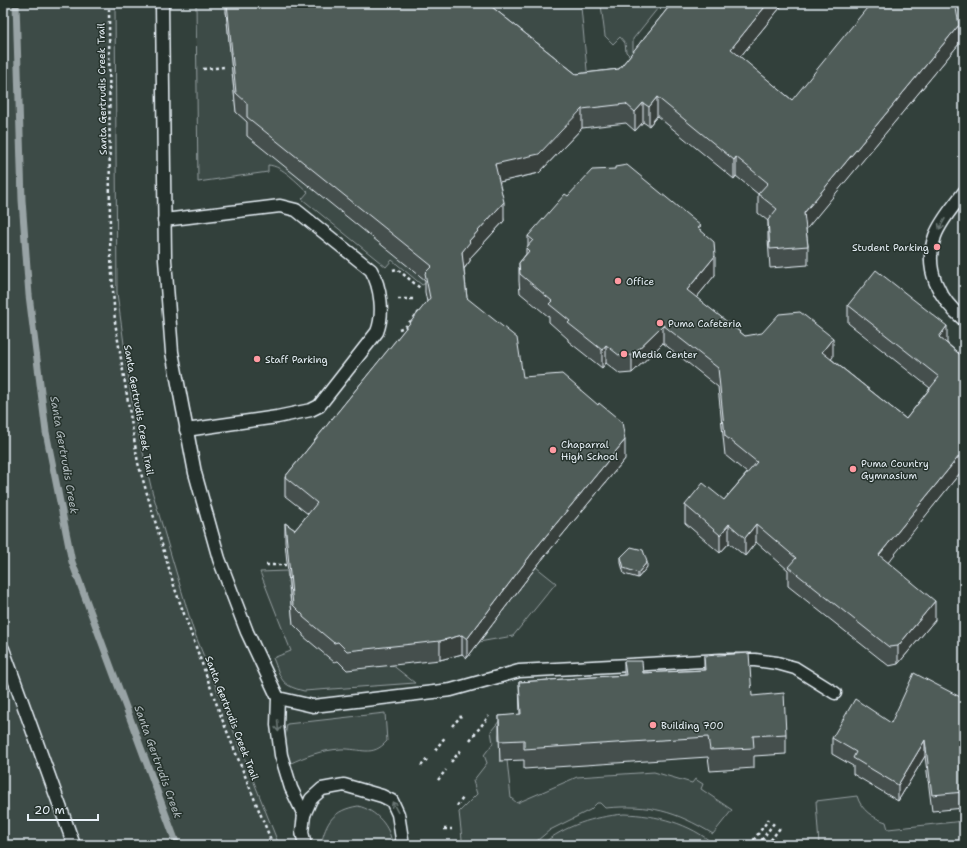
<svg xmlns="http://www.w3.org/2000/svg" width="967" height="848" font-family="'Shantell Sans',sans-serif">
	<rect width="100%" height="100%" fill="#26332d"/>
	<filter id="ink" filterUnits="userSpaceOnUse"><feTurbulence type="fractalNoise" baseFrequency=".025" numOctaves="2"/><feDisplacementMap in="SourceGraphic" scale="8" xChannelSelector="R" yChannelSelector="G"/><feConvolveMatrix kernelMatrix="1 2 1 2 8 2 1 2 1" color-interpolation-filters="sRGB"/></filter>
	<g filter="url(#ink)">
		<polygon fill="#333f3a" points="115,3 964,3 964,845 279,845 193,629 152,491 133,409 117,293"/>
		<g fill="#3e4b47" stroke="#939ea0">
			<polygon points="3,3 115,3 117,293 133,409 152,491 193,629 279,845 5,845 3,842"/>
			<path d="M196,3H233L226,11L236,112L428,273L426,283L422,285L392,260L386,267L302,199L308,192C297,183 283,166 268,165V172L198,182Z"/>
			<polygon points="463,3 662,3 633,39 633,59 626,52 625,43 620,37 613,44 605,36 601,5 581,7 589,91"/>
			<polygon points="536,567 556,583 513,636 479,642"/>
			<path d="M287,571L293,624L338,661L391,664L415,683L304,691C280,685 282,680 273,658L291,651L260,572Z"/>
			<path d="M385,713L387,741C372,758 361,748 341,749C322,750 306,756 289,764L285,737L287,724Z"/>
			<path d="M501,719L499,736L500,761L507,760L511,798L517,803L577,777L654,772L692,783L695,779L703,784L701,789L732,810L713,834C675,811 650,804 605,808L600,803H597L590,810L550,830L532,845H457L462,839L459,812L477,794L473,781L487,763L484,755L493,743L491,731Z"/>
			<path d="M857,796C861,810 873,818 886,822L888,829L964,821V845H819L816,801Z"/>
			<path d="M358,806C376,810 391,827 392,845H321C326,821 334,810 358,806Z"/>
			<path d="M624,814C657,815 689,823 715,845H541C566,825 593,817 624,814Z"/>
		</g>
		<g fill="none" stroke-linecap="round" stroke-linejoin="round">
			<polyline stroke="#98a3a5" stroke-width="7" points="16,3 22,200 29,295 46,432 72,562 177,845"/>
			<g stroke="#e8f1f8" stroke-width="15">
				<g id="service">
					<polyline points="162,3 165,260 172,352 195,473 219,559 247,632 278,698 277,725 281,755 291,788 304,815"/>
					<path d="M964,192C954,206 941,220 935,236C923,269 939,299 964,320"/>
					<path d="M164,220L280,206L296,210L371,270C381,287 384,314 377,332L319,406L311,410L277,417L186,430"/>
					<polyline points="3,649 74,845"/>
					<polyline points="278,698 313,706 451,690 519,671 721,660 755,660 777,663 795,668 835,693"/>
					<polyline points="305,845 302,832 304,815 311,799 322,789 344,785 382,796 392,801 398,814 403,845"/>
				</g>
			</g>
			<g stroke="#e8f1f8" stroke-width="2.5" stroke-dasharray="3 3" stroke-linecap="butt">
				<polyline points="109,3 110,242 115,322 138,463 175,589 222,719 273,845"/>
				<polyline points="203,69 225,67"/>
				<polyline points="393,270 397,269 420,288"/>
				<polyline points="398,299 416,299"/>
				<polyline points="399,329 405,327 420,311"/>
				<polyline points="266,565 286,565"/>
				<polyline points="452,726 461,716"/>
				<polyline points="470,740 489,716"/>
				<polyline points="435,750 446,736"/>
				<polyline points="451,762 462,749"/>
				<polyline points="421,766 429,757"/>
				<polyline points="438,780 446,770"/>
				<polyline points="457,806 463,798"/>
				<polyline points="444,829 452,829"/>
				<polyline points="750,845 769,819"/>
				<polyline points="758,845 774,823"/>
				<polyline points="767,845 780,828"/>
			</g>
			<use href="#service" stroke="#26332d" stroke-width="12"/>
		</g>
		<g fill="#454f4d" stroke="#e8f1f8">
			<polygon points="226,3 487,3 576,74 619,69 672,3 784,3 740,57 792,100 959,44 806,229 808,246 808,265 770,268 768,239 768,221 758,213 758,194 736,176 734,179 657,116 649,126 643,122 635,131 626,123 582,128 539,173 499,182 504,221 470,258 470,261 464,269 467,298 523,377 625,459 536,567 467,658 462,654 440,660 347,670 338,661 334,662 303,636 303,634 293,624 285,542 285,523 295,530 308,514 285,496 285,477 427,302 425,292 425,280 247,136 247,122 236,112 226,11"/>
			<polygon points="568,196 701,230 715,275 696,298 745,336 833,357 831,359 906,419 930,388 848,323 848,305 947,343 964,358 964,468 888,562 935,620 898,664 889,666 788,586 788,570 756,542 745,556 729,543 720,553 685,523 685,505 724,500 747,473 725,455 718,387 663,343 632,373 620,374 606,363 602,368 568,341 568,339 549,322 549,317 520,293 519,281 519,263 526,254 526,248 528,246 528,236"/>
			<polygon points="621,557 647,567 638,578 624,574 621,563"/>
			<polygon points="704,656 752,696 786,734 786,754 754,756 754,768 710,771 708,757 524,769 524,760 500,761 499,736 499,716 520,715 519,682 624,675 624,661 643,673 704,670"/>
			<polygon points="963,676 964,676 964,698 963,692"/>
			<polygon points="964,699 964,808 932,811 925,756 898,801 853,774 853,766 832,754 832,738 891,723"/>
		</g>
		<g fill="#38403e" stroke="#e8f1f8">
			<polygon points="768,3 784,3 731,68 731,49"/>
			<polygon points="959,25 959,44 804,232 804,213"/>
			<polygon points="657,97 657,116 649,126 649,107"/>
			<polygon points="643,103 643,122 635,131 635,112"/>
			<polygon points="582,109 582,128 539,173 495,183 495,164"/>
			<polygon points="736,157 736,176 734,179 734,160"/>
			<polygon points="504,202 504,221 470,258 470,261 462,271 462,252 469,241"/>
			<polygon points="715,256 715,275 687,309 687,290"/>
			<polygon points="663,325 663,343 632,373 632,355"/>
			<polygon points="947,326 947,345 939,337"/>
			<polygon points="833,338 833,357 822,370 822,352"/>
			<polygon points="606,345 606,363 602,368 602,350"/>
			<polygon points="625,440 625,459 536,567 467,658 467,639 536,548"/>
			<polygon points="964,450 964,468 879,574 879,555"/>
			<polygon points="729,524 729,543 720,553 720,535"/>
			<polygon points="756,524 756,542 745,556 745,538"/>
			<polygon points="647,562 647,567 638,578 638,573"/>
			<polygon points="935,601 935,620 898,664 898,646"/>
			<polygon points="462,635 462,654 440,660 440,641"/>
			<polygon points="925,740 925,756 898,801 898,785"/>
		</g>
		<g fill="#505c59" stroke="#e8f1f8">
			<polygon points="227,3 487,3 576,74 619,69 672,3 768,3 731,49 792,100 871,3 955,3 959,25 804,213 808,246 770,249 768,220 777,209 758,194 768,183 736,157 734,160 657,97 649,107 643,103 635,112 626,104 582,109 539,154 495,164 504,202 469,241 470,242 462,252 467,298 517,338 523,377 562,374 598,405 599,403 622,422 625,440 536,548 467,639 462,635 440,641 347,651 338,642 334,643 303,617 303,615 293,605 285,523 295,530 317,503 285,477 430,298 425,273 432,266 247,117 247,103 236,93"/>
			<polygon points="627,165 701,226 698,228 714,242 715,256 687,290 745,336 762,333 779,314 800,312 833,338 822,352 906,419 939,377 848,305 876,270 947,326 939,337 964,358 964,450 879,555 935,601 898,646 889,647 788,567 796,558 756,524 745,538 729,524 720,535 685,505 703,483 724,500 757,462 725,436 718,368 663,325 632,355 620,356 606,345 602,350 568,323 570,321 549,304 552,301 520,274 519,263 529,251 526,248 533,240 528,236 565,194 568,196 592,170 615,169 615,167"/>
			<polygon points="631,547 643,550 647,562 638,573 624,568 621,557"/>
			<polygon points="749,653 752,696 784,693 786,734 753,736 754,748 710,750 708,737 524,749 524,740 500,741 499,716 521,714 519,682 626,675 624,661 642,661 643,673 705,670 704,656"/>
			<polygon points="914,673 964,699 964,792 932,795 925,740 898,785 853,758 856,752 832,738 855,699 891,723"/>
		</g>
		<defs><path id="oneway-shaft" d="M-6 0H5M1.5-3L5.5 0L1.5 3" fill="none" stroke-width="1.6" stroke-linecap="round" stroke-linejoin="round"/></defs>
		<g stroke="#6a7674">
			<use href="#oneway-shaft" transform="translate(942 224) rotate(119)"/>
			<use href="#oneway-shaft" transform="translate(278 726) rotate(86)"/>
			<use href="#oneway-shaft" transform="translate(395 807) rotate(-118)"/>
		</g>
	</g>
	<g fill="#ff9aa2" stroke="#26332d" stroke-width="1.5">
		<circle cx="937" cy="247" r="4"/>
		<circle cx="618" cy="281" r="4"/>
		<circle cx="660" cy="323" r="4"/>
		<circle cx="624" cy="354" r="4"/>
		<circle cx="257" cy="359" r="4"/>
		<circle cx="553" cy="450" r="4"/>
		<circle cx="853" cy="469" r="4"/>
		<circle cx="653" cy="725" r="4"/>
	</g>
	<g text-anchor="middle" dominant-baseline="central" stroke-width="3" stroke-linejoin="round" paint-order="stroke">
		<g font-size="10" fill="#e8f1f8" stroke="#26332d">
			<text transform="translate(102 89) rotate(-91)">Santa Gertrudis Creek Trail</text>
			<text transform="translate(139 410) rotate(80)">Santa Gertrudis Creek Trail</text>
			<text transform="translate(232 718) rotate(69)">Santa Gertrudis Creek Trail</text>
		</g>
		<g font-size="10" fill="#e8f1f8" stroke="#26332d" text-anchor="start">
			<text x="929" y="247" text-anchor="end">Student Parking</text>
			<text x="626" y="281">Office</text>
			<text x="668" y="323">Puma Cafeteria</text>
			<text x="632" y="354">Media Center</text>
			<text x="265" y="359">Staff Parking</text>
			<text x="561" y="444">Chaparral<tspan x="561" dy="12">High School</tspan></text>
			<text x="861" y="463">Puma Country<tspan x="861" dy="12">Gymnasium</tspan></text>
			<text x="661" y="725">Building 700</text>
		</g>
		<g font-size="11" font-style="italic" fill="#b3bdc0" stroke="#26332d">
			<text transform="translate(64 455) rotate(80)">Santa Gertrudis Creek</text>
			<text transform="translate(158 762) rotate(70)">Santa Gertrudis Creek</text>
		</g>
	</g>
	<rect width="967" height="848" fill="none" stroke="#26332d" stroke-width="16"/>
	<rect x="8" y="8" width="951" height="832" fill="none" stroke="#e8f1f8" stroke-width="1.5" filter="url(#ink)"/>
	<path d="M28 814v6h70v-6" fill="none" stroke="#e8f1f8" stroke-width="2"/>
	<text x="34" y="814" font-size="12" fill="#e8f1f8" stroke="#26332d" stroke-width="3" paint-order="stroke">20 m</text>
</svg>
